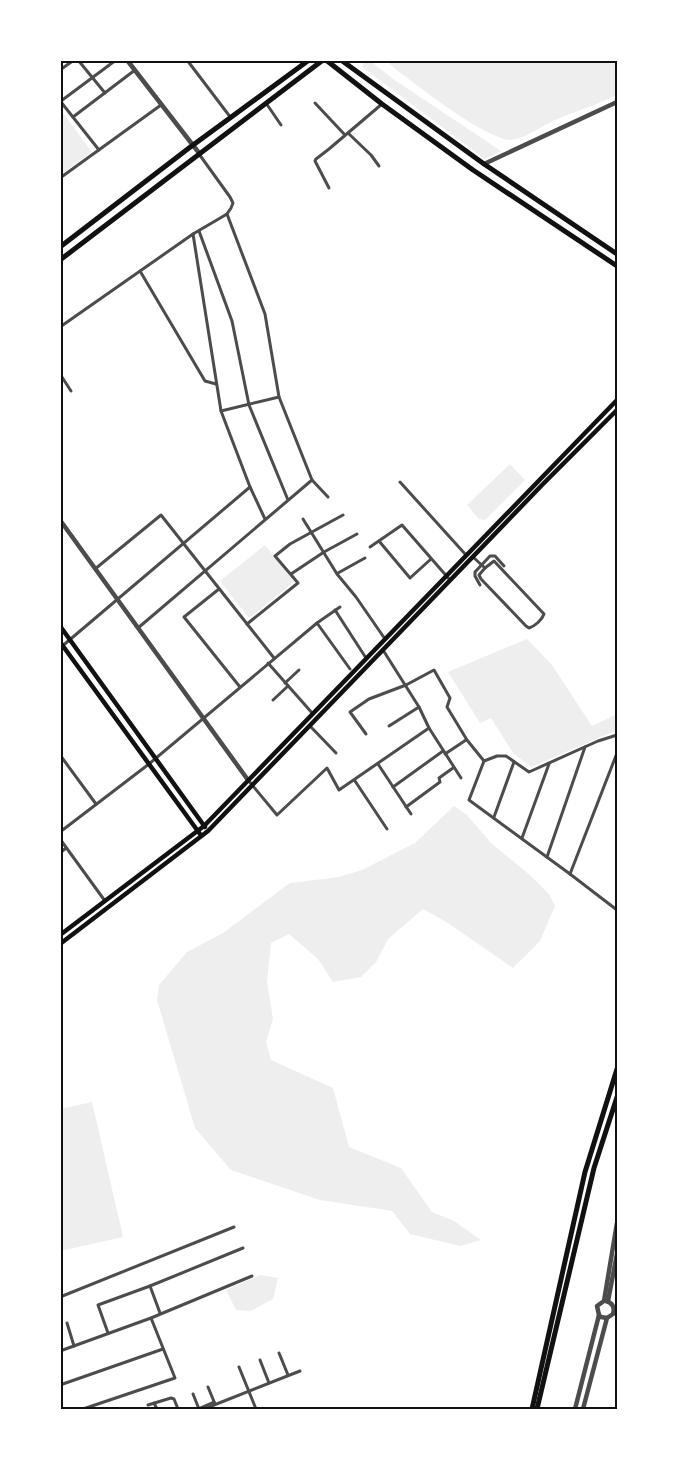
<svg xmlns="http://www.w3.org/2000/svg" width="677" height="1469" font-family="'Varela Round',sans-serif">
	<rect width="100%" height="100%" fill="#fff"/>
	<g fill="#eee">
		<polygon points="366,60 369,60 393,79 501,151 485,159 362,67"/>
		<path d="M385,60H617V95C596,105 574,112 553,121C540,127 526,138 512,140C488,142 405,77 385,60Z"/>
		<polygon points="60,109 92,152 60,175"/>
		<polygon points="510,464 525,480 485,520 479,519 467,505"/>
		<polygon points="265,545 294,582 249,618 220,581"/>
		<polygon points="527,639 552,665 592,726 617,714 617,730 531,767 513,753 491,718 480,723 448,672"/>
		<polygon points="454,806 467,815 491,843 531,876 549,894 555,906 540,941 513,968 448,923 423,909 388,939 376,962 361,977 333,982 318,959 289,934 271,943 267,982 273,1019 266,1042 271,1060 333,1088 349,1147 401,1168 432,1212 454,1221 481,1240 460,1246 410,1234 392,1211 320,1200 231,1170 195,1128 157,1000 159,985 187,952 223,933 290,883 339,877 362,870 415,843"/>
		<polygon points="92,1102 123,1237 60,1251 60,1109"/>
		<polygon points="260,1275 278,1278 273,1299 251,1311 236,1310 226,1290"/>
	</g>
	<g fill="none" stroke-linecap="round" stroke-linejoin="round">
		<g stroke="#4c4c4c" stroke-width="3">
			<polyline points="78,60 105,93"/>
			<polyline points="187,60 231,118"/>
			<polyline points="60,70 74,60"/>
			<polyline points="61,101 116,60"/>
			<polyline points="61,102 99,150"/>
			<polyline points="266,103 281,125"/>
			<polyline points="315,103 345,135"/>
			<polyline points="73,117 135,70"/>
			<polyline points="348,133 371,155 379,166"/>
			<polyline points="60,178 161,105"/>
			<polyline points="329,188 315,161 316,159 329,149 382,104"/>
			<polyline points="227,214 265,314 279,397 312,480 328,497"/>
			<polyline points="199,231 232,321 249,405 288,500"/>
			<polyline points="193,234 221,411 250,487 265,519"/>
			<polyline points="140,271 205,381 216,384"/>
			<polyline points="60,327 193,234 227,214 231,208 233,203 230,197 199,154"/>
			<polyline points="60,374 71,391"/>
			<polyline points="221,411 279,397"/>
			<polyline points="400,482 466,555"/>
			<polyline points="303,519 337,574 356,597 385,639"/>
			<polyline points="379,541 410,578 431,559"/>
			<polyline points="370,547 402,525 450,580"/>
			<polyline points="473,557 485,568"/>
			<path d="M494,561L544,614C542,620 535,626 529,628L526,626L481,579L479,575L485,568Z"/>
			<polyline points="95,569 161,515 274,658"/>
			<polyline points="338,573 365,558"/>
			<polyline points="291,574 324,552 357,534"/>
			<polyline points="480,585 475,576 475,572 490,556 495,556 504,566"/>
			<polyline points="219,589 184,617 240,687"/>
			<polyline points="335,610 366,658"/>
			<polyline points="317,623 350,669"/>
			<polyline points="247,624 298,583 275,556 290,544 343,515"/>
			<polyline points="138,628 312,480"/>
			<polyline points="60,648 250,487"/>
			<polyline points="383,650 419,707 429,728 461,778"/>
			<polyline points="268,663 313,714"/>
			<polyline points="285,683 299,670"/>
			<polyline points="273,700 288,686"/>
			<polyline points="310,726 336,753"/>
			<polyline points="389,726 419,707"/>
			<polyline points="366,734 350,712 369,699 406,685 434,670 450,698 447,707 467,740 484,761"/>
			<polyline points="445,754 466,740"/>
			<polyline points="60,755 96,804"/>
			<polyline points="484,761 469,800 570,874 617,910"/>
			<polyline points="484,761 497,756 506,756 529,772 598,741 617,735"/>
			<polyline points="378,764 411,814"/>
			<polyline points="248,780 277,815 327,768 339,790 429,728"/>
			<polyline points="355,781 387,829"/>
			<polyline points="393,787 443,751"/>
			<polyline points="406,807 440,782 439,778 453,768"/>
			<polyline points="494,817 514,762"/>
			<polyline points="60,832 149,764 317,623 340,607"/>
			<polyline points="522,838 549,764"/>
			<polyline points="60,839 105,901"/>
			<polyline points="60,853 66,848"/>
			<polyline points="547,857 585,747"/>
			<polyline points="570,874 617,753"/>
			<polyline points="60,1297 234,1227"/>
			<polyline points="160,1313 150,1286 243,1248"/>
			<polyline points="67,1323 74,1346"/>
			<polyline points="108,1333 98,1305 150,1286"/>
			<polyline points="60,1351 151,1318 252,1276"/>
			<polyline points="279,1353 288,1375"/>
			<polyline points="260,1360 269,1383"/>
			<polyline points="239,1367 256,1409"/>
			<polyline points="60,1385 163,1349"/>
			<polyline points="208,1387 215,1404"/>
			<polyline points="193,1394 199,1409"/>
			<polyline points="154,1403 157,1409"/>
			<polyline points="148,1405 171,1398 174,1399 178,1409"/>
			<polyline points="83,1409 175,1378 151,1318"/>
			<polyline points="198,1409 214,1402"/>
			<polyline points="204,1409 300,1371"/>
			<polyline points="299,1409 300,1409"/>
		</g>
		<g stroke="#4c4c4c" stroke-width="4.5">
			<polyline points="127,60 199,153"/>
			<polyline points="484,164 617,102"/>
			<polyline points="60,520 248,780"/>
			<polyline points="608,1301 617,1254"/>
			<path d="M599,1315L601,1317L607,1318L613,1314C615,1308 613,1303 606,1301"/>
			<polyline points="575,1409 599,1315 597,1306 604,1301 617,1223"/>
			<polyline points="583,1409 607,1318"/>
		</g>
		<g stroke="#111" stroke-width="4.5">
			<polyline points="60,626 205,827"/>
			<polyline points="60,642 200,834"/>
			<polyline points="60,935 204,826 617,400"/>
			<polyline points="60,944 208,831 543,484 617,410"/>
		</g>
		<g stroke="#111" stroke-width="5">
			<polyline points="326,60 382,104 473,170 617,266"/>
			<polyline points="341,60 484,164 617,254"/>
			<polyline points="60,247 189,148 309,60"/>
			<polyline points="60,260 323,60"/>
			<polyline points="532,1409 585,1172 617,1069"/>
			<polyline points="537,1409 594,1168 617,1097"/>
		</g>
	</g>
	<rect width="677" height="1469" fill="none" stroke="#ffffff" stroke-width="123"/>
	<rect x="62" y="62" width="554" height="1346" fill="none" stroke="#111" stroke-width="2"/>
</svg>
